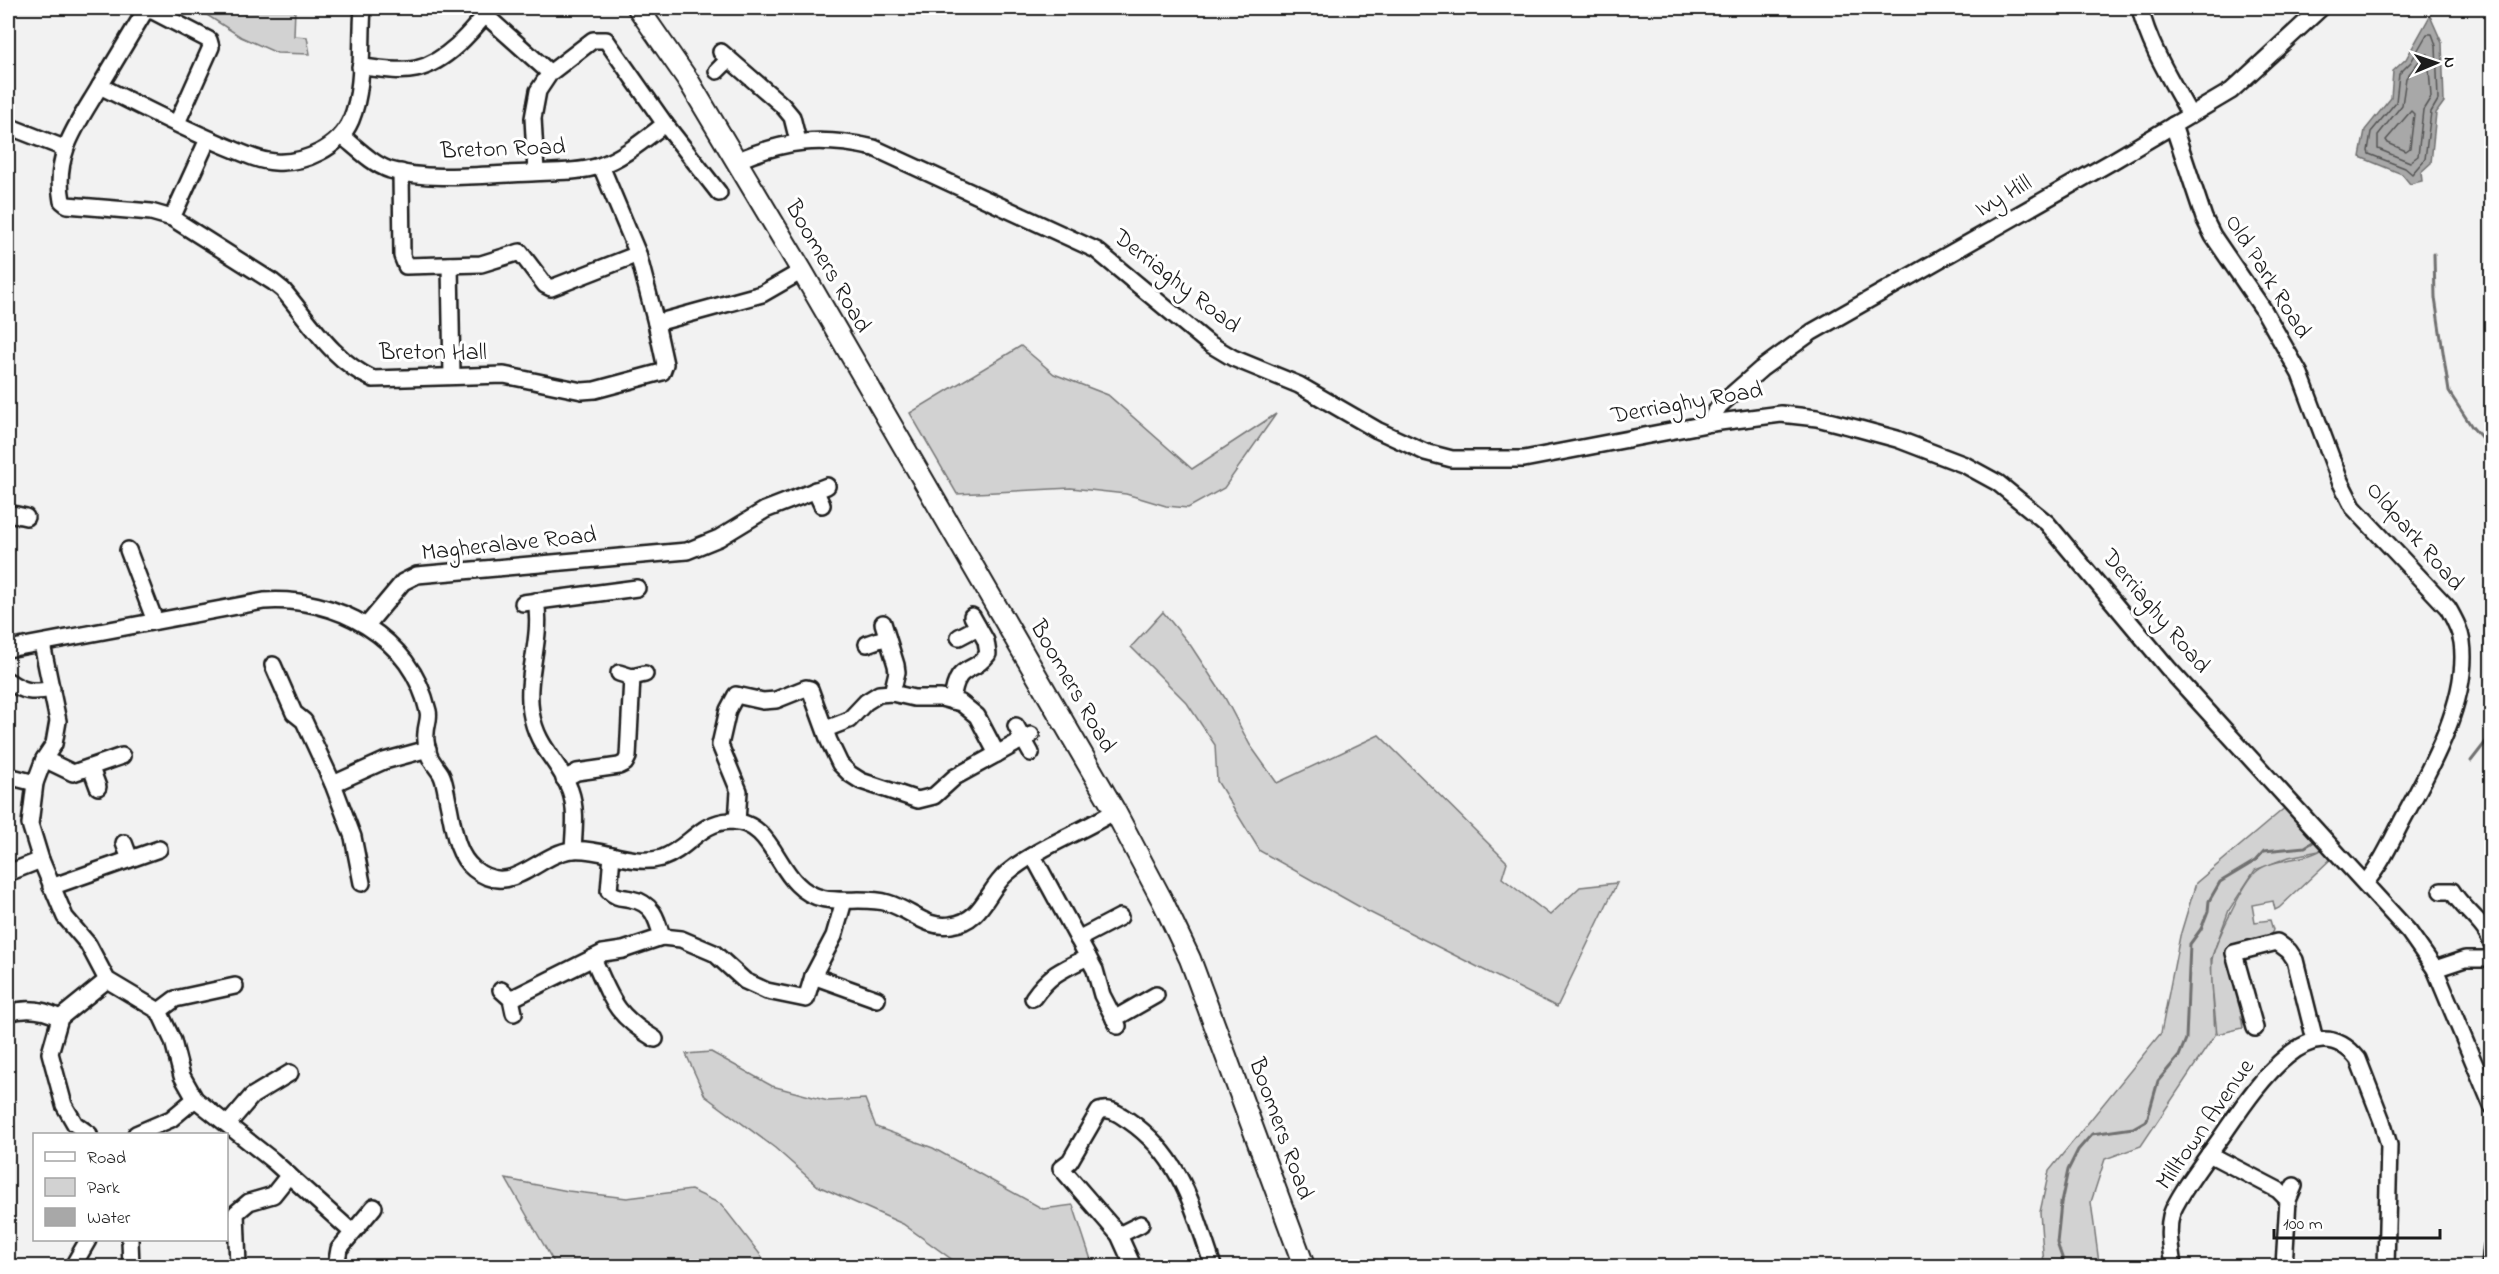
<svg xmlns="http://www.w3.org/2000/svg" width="2499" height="1274" font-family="'Indie Flower',sans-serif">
	<rect width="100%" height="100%" fill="#f2f2f2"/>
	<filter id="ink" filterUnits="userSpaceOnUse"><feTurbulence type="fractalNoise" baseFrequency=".0167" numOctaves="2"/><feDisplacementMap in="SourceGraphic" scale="12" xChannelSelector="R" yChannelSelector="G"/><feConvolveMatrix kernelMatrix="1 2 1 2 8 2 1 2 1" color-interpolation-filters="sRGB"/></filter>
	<g filter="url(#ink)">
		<g fill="#d2d2d2" stroke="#777" stroke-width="1.5">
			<polygon points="196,8 295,8 294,36 307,37 310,54 277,53 241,37"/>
			<polygon points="1021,346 1054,374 1108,395 1192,469 1276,414 1224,488 1188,508 1166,506 1126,494 1071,488 957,494 910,413"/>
			<polygon points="1163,612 1191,646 1225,698 1250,745 1277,783 1379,735 1507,862 1502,878 1550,915 1580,887 1617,883 1557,1007 1367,911 1260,851 1217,781 1215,745 1187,703 1131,647"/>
			<polygon points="2287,806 2324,846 2319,851 2289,857 2255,870 2229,910 2211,959 2215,1035 2141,1146 2105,1159 2091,1202 2099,1263 2094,1263 2094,1266 2044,1266 2040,1212 2049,1171 2161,1033 2180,936 2196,883"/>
			<path d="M2325,847L2334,856L2279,908L2275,910L2273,901L2252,905L2255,922L2270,920L2273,930L2268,940L2231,951L2246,1014L2241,1016L2243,1028L2217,1034C2215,1013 2210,980 2212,960C2214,944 2245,880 2257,871C2275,857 2310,861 2325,847Z"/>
			<polygon points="711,1052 772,1086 828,1101 865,1099 876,1127 933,1148 1043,1209 1073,1205 1093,1266 1022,1266 1014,1260 988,1266 961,1266 903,1224 818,1186 775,1148 705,1096 686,1054"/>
			<polygon points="506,1179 568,1191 627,1198 691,1190 721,1204 766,1262 760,1266 556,1266"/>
		</g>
		<polygon fill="#a8a8a8" stroke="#707070" stroke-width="1.5" points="2430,16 2442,43 2444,102 2436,113 2431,163 2421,172 2422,181 2410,184 2402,174 2360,157 2365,130 2391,98 2393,71 2406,59"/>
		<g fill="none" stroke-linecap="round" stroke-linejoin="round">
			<g stroke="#545454" stroke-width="1.5">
				<polygon points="2427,34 2432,34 2436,45 2438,100 2431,112 2425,159 2412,174 2405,168 2369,154 2368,151 2371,132 2396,102 2399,74 2411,62"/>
				<polygon points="2428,54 2431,97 2423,110 2418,156 2410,162 2378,149 2378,135 2402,105 2406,78 2424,55"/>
				<polygon points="2411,111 2414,114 2410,148 2406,151 2388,143 2386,140"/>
			</g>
			<g stroke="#707070" stroke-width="3">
				<polyline points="2434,254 2435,298 2449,392 2472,427 2492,449"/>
				<polyline points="2492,487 2492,492"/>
				<polyline points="2492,541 2492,554"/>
				<polyline points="2471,761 2492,734"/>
				<polyline points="2065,1266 2057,1243 2061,1203 2068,1170 2078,1150 2092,1134 2133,1128 2147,1120 2158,1081 2179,1056 2186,1039 2190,944 2201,929 2208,911 2209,901 2220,882 2255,861 2264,851 2305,847 2313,842"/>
			</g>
			<g stroke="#1c1c1c" stroke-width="20">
				<g id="minor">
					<path d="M2140,8C2149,46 2171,80 2190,115"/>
					<polyline points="485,15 550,73"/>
					<polyline points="721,52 782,105 792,117 798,141"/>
					<path d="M360,67C378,68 399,73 416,69C447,62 472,31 491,8"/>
					<polyline points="717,71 729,59"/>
					<path d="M100,86C77,125 53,154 62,201L67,205L151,212L172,218L273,282L283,290C311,323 333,361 373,379L504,375L582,391L595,390L662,372L665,364L656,323"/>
					<path d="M177,123L211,47L209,40L153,11H145L100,86C142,107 184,129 228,147C243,153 258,161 275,162C304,164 339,148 351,120C365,87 360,43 363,8"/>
					<path d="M2173,125L2204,218L2213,236L2263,309L2300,374L2340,481L2353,507L2448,608C2454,619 2460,629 2462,642C2470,699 2429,771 2403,819C2392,840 2381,865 2365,883"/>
					<polyline points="8,126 64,148"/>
					<path d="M342,136C356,147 372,164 390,170C429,182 490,174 531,173C553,171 578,173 599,166C623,158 645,139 665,124"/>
					<path d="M736,161C786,140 820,136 874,148L1096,250L1208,343L1233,358L1299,385L1377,430L1425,452L1452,459H1524L1712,423L1781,414L1817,418L1860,429L1897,439L1965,465L1998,483L2047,523L2168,668L2409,932L2435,969L2492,1106"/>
					<polyline points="601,166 638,254 656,323 762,294 802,271"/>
					<polyline points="401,172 402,256 406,266 481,264 520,252 545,285 551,288 638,254"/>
					<polyline points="536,172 533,118 538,91 550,73 593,40 606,40 665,124 719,193"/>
					<polyline points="172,218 208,139"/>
					<polyline points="450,265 452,376"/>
					<polyline points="1712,423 1713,416 1720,405 1761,369 1812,332 2111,162 2231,91 2321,8"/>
					<polyline points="815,490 822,505"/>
					<polyline points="8,513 26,517"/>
					<polyline points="128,550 155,621"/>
					<path d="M536,601C543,639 525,675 531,712C537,749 559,760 570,790C577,809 574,830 573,850"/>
					<polyline points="523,603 637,588"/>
					<polyline points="883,623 896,665 897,672 892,693"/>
					<polyline points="367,625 403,582 417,575 687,551 719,538 765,510 827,486"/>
					<polyline points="959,637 978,627"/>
					<polyline points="42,644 58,721 54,744 44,759 35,783 30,824 41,860 65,917 88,944 107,980 159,1011 173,1041 182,1076 195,1099 272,1160 352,1232"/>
					<polyline points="867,644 887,637"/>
					<path d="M8,649L264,601C335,596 411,636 428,711C430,719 426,725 426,733C425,740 427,748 429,755C432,763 437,767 441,774C445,781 446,793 448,802C453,824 455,854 474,869C511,899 537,854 572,850C602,847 631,867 662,858C688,849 700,822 730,821C768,821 775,863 797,884C823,911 857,894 888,903C911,910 926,929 951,925C983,921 986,891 1007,873C1038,847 1080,833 1115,811"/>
					<polyline points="273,665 294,713 304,721 333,784 353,837 362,883"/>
					<polyline points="619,673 632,677 645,674"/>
					<path d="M8,681C24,692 32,693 52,689"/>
					<path d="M952,701C957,660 971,677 988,654L986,641L972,616"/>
					<polyline points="1016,726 1031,753"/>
					<polyline points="826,729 849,720 866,702 879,694 892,693 914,698 941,698 961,703 977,716 997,754"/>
					<polyline points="44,759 73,773 122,756"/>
					<polyline points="91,768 98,787"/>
					<polyline points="8,776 35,783"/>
					<polyline points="564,779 577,772 619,766 625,763 628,757 632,677"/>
					<polyline points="333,784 384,761 428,749"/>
					<polyline points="737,822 739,791 720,745 728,710 736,695 763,701 776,700 806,688 810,689 829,741 840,764 850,774 861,781 918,800 934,796 955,777 1031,735"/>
					<polyline points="124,843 130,859"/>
					<path d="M612,855L609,891C616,898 622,897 631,899C653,903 657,919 662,937"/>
					<polyline points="1033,856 1095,970 1102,995 1118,1026"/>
					<polyline points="8,873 41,860"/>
					<polyline points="51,887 159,849"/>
					<path d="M2441,891H2452C2463,910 2486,923 2492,944"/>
					<polyline points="844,901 834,936 813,976 877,999"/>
					<polyline points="1078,939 1120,917"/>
					<path d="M593,958C612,1000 614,1014 655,1039"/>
					<polyline points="2435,969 2465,959 2492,959"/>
					<polyline points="501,990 511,999 514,1013"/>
					<path d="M1033,998C1050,974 1063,969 1088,957"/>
					<polyline points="511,999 603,953 623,950 662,937 681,939 714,953 745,981 767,991 806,999 813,976"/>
					<polyline points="159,1011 175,999 235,986"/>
					<path d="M8,1013C27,1007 43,1009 60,1018"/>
					<polyline points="1114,1019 1156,995"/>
					<polyline points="2255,1028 2234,953 2277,942 2289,951 2295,960 2315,1040"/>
					<polyline points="228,1124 252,1096 290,1073"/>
					<polyline points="89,1134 75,1124 64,1105 50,1053 60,1018 107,980"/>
					<polyline points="136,1134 171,1119 195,1099"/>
					<polyline points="2209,1154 2278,1190 2288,1200 2284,1266"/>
					<polyline points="2288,1200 2294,1186"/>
					<polyline points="1119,1235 1141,1224"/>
					<polyline points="130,1240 131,1266"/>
					<polyline points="73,1266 88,1240"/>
					<polyline points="238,1266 236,1213 249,1202 273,1195 289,1175"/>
					<polyline points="336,1266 339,1249 374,1207"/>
					<path d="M1133,1266L1119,1235L1061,1168L1070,1161L1099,1111C1111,1107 1118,1114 1128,1120C1182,1157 1193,1208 1213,1266"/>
					<path d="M2173,1266C2171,1251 2167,1232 2171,1216C2175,1199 2208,1156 2220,1139C2245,1104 2308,997 2358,1059L2382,1121L2389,1145L2386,1266"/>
					<polyline points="2490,1266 2492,1246"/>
				</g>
			</g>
			<g stroke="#1c1c1c" stroke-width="24">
				<polyline id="major" points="638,8 688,80 802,271 1115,811 1163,902 1190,959 1304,1266"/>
			</g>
			<use href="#minor" stroke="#fff" stroke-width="15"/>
			<use href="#major" stroke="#fff" stroke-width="20"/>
		</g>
	</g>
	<g text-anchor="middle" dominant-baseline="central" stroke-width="6" stroke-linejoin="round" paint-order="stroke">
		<g font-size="24" fill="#1c1c1c" stroke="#fff">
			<text transform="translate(503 150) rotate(-2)">Breton Road</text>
			<text transform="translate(2004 197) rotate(-30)">Ivy Hill</text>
			<text transform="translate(827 267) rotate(60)">Boomers Road</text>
			<text transform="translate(2267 277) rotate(58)">Old Park Road</text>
			<text transform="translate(1176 282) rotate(38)">Derriaghy Road</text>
			<text x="433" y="353">Breton Hall</text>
			<text transform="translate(1687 404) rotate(-10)">Derriaghy Road</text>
			<text transform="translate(2414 537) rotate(49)">Oldpark Road</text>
			<text transform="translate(509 545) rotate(-6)">Magheralave Road</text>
			<text transform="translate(2155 612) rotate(50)">Derriaghy Road</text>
			<text transform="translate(1072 687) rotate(60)">Boomers Road</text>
			<text transform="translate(2206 1125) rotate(-55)">Milltown Avenue</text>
			<text transform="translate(1280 1129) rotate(70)">Boomers Road</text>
		</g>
	</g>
	<rect width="2499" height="1274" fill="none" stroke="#fff" stroke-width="30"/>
	<rect x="15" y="15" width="2469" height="1244" fill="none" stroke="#1c1c1c" stroke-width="2" filter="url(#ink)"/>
	<rect x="33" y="1133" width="195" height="108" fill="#ffffff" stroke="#a4a4a4" stroke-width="1.5"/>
	<rect x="45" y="1152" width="30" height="9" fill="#ffffff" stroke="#a4a4a4" stroke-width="1.5"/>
	<text x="87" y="1163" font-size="18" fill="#1c1c1c">Road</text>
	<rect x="45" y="1178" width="30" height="18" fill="#d2d2d2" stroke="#a4a4a4" stroke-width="1.5"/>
	<text x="87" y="1193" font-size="18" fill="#1c1c1c">Park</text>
	<rect x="45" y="1208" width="30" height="18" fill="#a8a8a8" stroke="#a4a4a4" stroke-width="1.5"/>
	<text x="87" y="1223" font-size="18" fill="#1c1c1c">Water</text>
	<g transform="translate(2436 63) rotate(88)" stroke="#ffffff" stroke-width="4.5" paint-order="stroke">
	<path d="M0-4.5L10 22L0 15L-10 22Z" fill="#1c1c1c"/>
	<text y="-9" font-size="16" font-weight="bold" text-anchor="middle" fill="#1c1c1c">N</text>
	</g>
	<path d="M2274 1229v9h166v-9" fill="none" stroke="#1c1c1c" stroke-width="3"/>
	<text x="2283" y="1229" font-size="18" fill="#1c1c1c" stroke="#ffffff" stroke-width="4.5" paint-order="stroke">100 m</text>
</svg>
